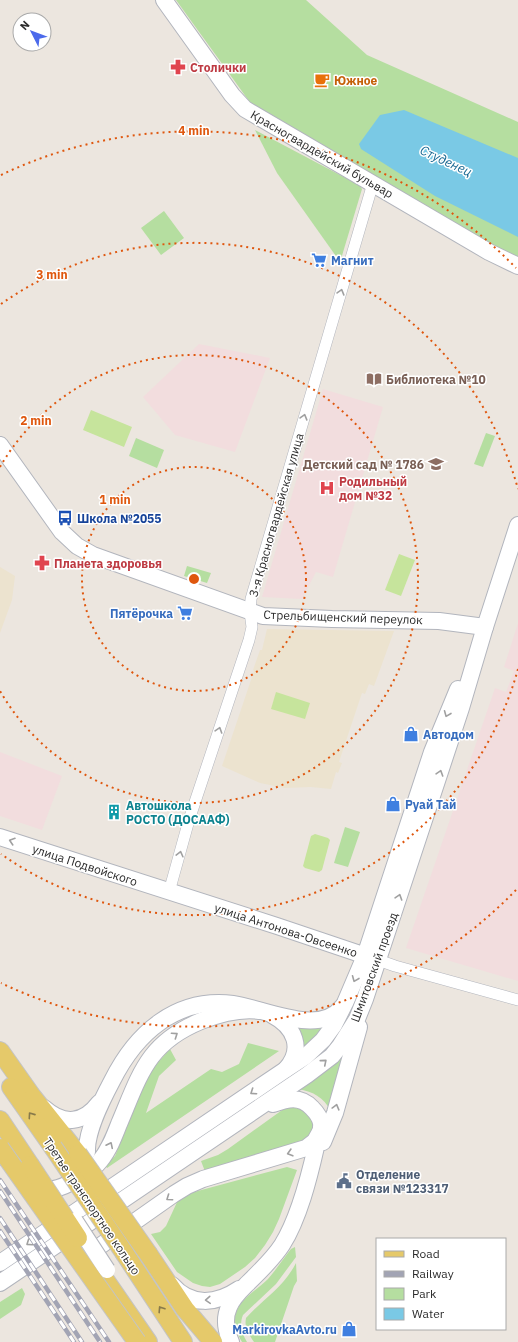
<svg xmlns="http://www.w3.org/2000/svg" width="518" height="1342" font-family="'IBM Plex Sans',sans-serif">
	<rect width="100%" height="100%" fill="#ece6df"/>
	<g fill="#ece3cf">
		<polygon points="0,567 15,576 12,600 0,633"/>
		<polygon points="267,629 394,631 374,686 369,684 365,694 362,693 339,762 342,763 338,773 336,772 331,789 311,787 285,788 260,783 222,766 254,671 253,670 260,650 262,650"/>
	</g>
	<g fill="#f2ddde">
		<polygon points="199,344 270,358 235,452 175,435 143,397"/>
		<polygon points="323,389 383,407 333,577 316,572 302,599 262,597"/>
		<polygon points="518,623 518,981 406,948 495,688 506,692 514,671 504,667"/>
		<polygon points="0,752 62,776 42,830 0,816"/>
	</g>
	<g fill="#b5dea0">
		<polygon points="176,0 306,0 367,55 518,122 518,259 486,245 262,113 249,101"/>
		<polygon points="255,130 359,185 362,189 341,259 338,259 277,173"/>
		<polygon points="164,211 184,238 161,255 141,228"/>
		<polygon points="486,433 495,436 483,467 474,464"/>
		<polygon points="136,438 164,450 157,468 129,456"/>
		<polygon points="187,566 211,573 207,583 184,576"/>
		<polygon points="345,827 360,832 348,867 334,863"/>
		<polygon points="330,1020 323,1030 297,1054 294,1027"/>
		<polygon points="248,1043 279,1051 107,1168 105,1165 115,1156 142,1090 152,1069 170,1049 176,1060 159,1076 146,1113 211,1069 222,1072 239,1064"/>
		<path d="M344,1053L331,1111C323,1097 314,1092 298,1089Z"/>
		<path d="M285,1108C303,1107 304,1109 315,1124L309,1140L206,1174L201,1161L218,1155L228,1149Z"/>
		<polygon points="287,1167 297,1170 279,1219 273,1232 265,1245 255,1258 245,1267 220,1284 210,1287 202,1286 193,1283 177,1272 151,1234 160,1232 166,1226 178,1200 194,1192"/>
		<path d="M295,1247L296,1257L276,1284L243,1315C239,1324 242,1334 247,1342H242C239,1338 238,1333 236,1328C229,1304 254,1293 268,1279C276,1270 283,1259 291,1249Z"/>
		<path d="M296,1263L297,1281L294,1286L275,1342H254C249,1334 244,1328 246,1318C264,1298 283,1288 296,1263Z"/>
		<polygon points="22,1288 25,1294 21,1305 0,1319 0,1302"/>
	</g>
	<g fill="#c6e49c">
		<polygon points="91,410 132,427 124,447 83,430"/>
		<polygon points="399,554 415,560 401,596 385,590"/>
		<polygon points="276,692 310,703 305,719 271,709"/>
		<polygon points="315,834 328,838 330,840 322,870 319,872 305,868 303,866 311,836"/>
	</g>
	<polygon fill="#7ac9e5" points="404,110 518,158 518,237 435,196 361,149 359,144 380,115"/>
	<g fill="none" stroke-linecap="round" stroke-linejoin="round">
		<g stroke="#b2b5bd" stroke-width="12">
			<g id="street">
				<polyline points="169,892 189,820 249,640 252,627 250,612 251,599 371,190 371,183"/>
				<polyline points="378,960 395,966 518,1000"/>
			</g>
		</g>
		<g stroke="#b2b5bd" stroke-width="18">
			<g id="secondary">
				<polyline points="164,0 232,95 245,109 489,252 518,266"/>
				<polyline points="0,445 62,532 77,546 93,555 263,616 332,619 439,621 485,627"/>
				<polyline points="0,837 277,926 375,959"/>
				<path d="M272,1015C295,1027 304,1049 286,1069"/>
				<path d="M44,1108C64,1126 84,1123 99,1103"/>
				<polyline points="323,1142 335,1113 359,1027"/>
				<path d="M87,1152C86,1131 102,1100 112,1081C136,1033 176,997 233,1004C263,1008 319,1037 342,1007"/>
				<path d="M36,1188C48,1192 59,1189 70,1183C81,1177 92,1171 100,1161C109,1150 114,1137 119,1124C140,1075 147,1043 201,1021C219,1014 240,1008 260,1011"/>
				<polyline points="86,1261 87,1257 93,1251 174,1194 187,1186 203,1179 306,1148 315,1141 320,1132"/>
				<polyline points="0,1263 285,1070 306,1056 323,1040 334,1025 345,1003 365,956 432,752 458,689"/>
				<polyline points="0,1283 307,1075 332,1056 340,1046 357,1019 365,999 461,708 485,627 518,525"/>
				<path d="M172,1285C191,1307 217,1304 239,1289"/>
				<path d="M231,1342C226,1331 224,1318 229,1307C233,1297 241,1290 248,1283C260,1271 273,1259 282,1245C299,1218 309,1178 316,1147C318,1140 322,1131 321,1123C320,1117 316,1112 312,1108C300,1095 287,1099 273,1104"/>
			</g>
		</g>
		<g stroke="#c4c4c4" stroke-width="20">
			<g id="primary">
				<polyline points="0,1051 31,1095 78,1154"/>
				<polyline points="11,1087 53,1147"/>
				<polyline points="0,1120 30,1165"/>
				<polyline points="125,1254 183,1342"/>
				<polyline points="149,1255 185,1309 213,1342"/>
				<polyline points="101,1274 148,1342"/>
			</g>
		</g>
		<use href="#street" stroke="#fff" stroke-width="11"/>
		<use href="#secondary" stroke="#fff" stroke-width="16"/>
		<use href="#primary" stroke="#e5c96a" stroke-width="18"/>
		<g stroke="#a2a4b4" stroke-width="4.5">
			<g id="rail">
				<polyline points="0,1180 109,1342"/>
				<polyline points="0,1191 100,1342"/>
				<polyline points="0,1218 82,1342"/>
				<polyline points="0,1231 74,1342"/>
			</g>
		</g>
		<use href="#rail" stroke="#fff" stroke-width="3" stroke-dasharray="9" stroke-linecap="butt"/>
		<g stroke="#b2b5bd" stroke-width="18" stroke-linecap="butt">
			<polyline id="secondary-bridge" points="75,1221 107,1270"/>
		</g>
		<g stroke="#c4c4c4" stroke-width="20" stroke-linecap="butt">
			<g id="primary-bridge">
				<polyline points="53,1147 125,1254"/>
				<polyline points="0,1148 137,1342"/>
				<polyline points="78,1154 149,1255"/>
				<polyline points="30,1165 78,1238"/>
			</g>
		</g>
		<use href="#secondary-bridge" stroke="#fff" stroke-width="16"/>
		<use href="#primary-bridge" stroke="#e5c96a" stroke-width="18"/>
	</g>
	<defs><path id="oneway-chevron" d="M-2-3.5L2.5 0L-2 3.5" fill="none" stroke-width="1.6" stroke-linecap="round" stroke-linejoin="round"/></defs>
	<g stroke="#a0a0a0">
		<use href="#oneway-chevron" transform="translate(341 292) rotate(-74)"/>
		<use href="#oneway-chevron" transform="translate(304 417) rotate(-74)"/>
		<use href="#oneway-chevron" transform="translate(447 714) rotate(112)"/>
		<use href="#oneway-chevron" transform="translate(219 730) rotate(-72)"/>
		<use href="#oneway-chevron" transform="translate(440 773) rotate(-72)"/>
		<use href="#oneway-chevron" transform="translate(12 841) rotate(-162)"/>
		<use href="#oneway-chevron" transform="translate(180 854) rotate(-76)"/>
		<use href="#oneway-chevron" transform="translate(399 897) rotate(-72)"/>
		<use href="#oneway-chevron" transform="translate(355 979) rotate(112)"/>
		<use href="#oneway-chevron" transform="translate(175 1035) rotate(-34)"/>
		<use href="#oneway-chevron" transform="translate(324 1062) rotate(-40)"/>
		<use href="#oneway-chevron" transform="translate(253 1092) rotate(146)"/>
		<use href="#oneway-chevron" transform="translate(336 1107) rotate(-75)"/>
		<use href="#oneway-chevron" transform="translate(110 1145) rotate(-64)"/>
		<use href="#oneway-chevron" transform="translate(290 1153) rotate(164)"/>
		<use href="#oneway-chevron" transform="translate(169 1198) rotate(145)"/>
		<use href="#oneway-chevron" transform="translate(29 1243) rotate(146)"/>
		<use href="#oneway-chevron" transform="translate(208 1300) rotate(176)"/>
	</g>
	<g stroke="#887a4a">
		<use href="#oneway-chevron" transform="translate(31 1115) rotate(-125)"/>
		<use href="#oneway-chevron" transform="translate(161 1309) rotate(-123)"/>
	</g>
	<g fill="none" stroke="#df570e" stroke-width="2" stroke-dasharray="2 4">
		<circle cx="194" cy="579" r="112"/>
		<path d="M0 467A224 224 0 1 1 0 691"/>
		<path d="M518 669A336 336 0 0 1 1 854M1 304A336 336 0 0 1 518 489"/>
		<path d="M516 890A448 448 0 0 1 1 983M1 175A448 448 0 0 1 516 268"/>
	</g>
	<defs>
		<g id="pharmacy-bare" transform="scale(1.2)"><path d="M-2-6h4v4h4v4h-4v4h-4v-4h-4v-4h4Z" fill="#e0444e" stroke="#fff" stroke-width="2.5" paint-order="stroke"/></g>
		<g id="cafe-bare" transform="scale(1.2)"><path d="M-5.5-4.5H6V0H3Q3 3.5 0 3.5H-2.5Q-5.5 3.5-5.5 0ZM3-3.2v2h1.7v-2ZM-6 4.5H4V6H-6Z" fill="#e8710a" stroke="#fff" stroke-width="2.5" paint-order="stroke"/></g>
		<g id="supermarket-bare" transform="scale(1.2)"><path d="M-6-5.5h2.5l.6 2H6L4.5 2H-2.5L-4.4-4H-6ZM-1.5 3.2a1.3 1.3 0 1 0 .1 0ZM3 3.2a1.3 1.3 0 1 0 .1 0Z" fill="#3f7fe0" stroke="#fff" stroke-width="2.5" paint-order="stroke"/></g>
		<g id="library-bare" transform="scale(1.2)"><path d="M-6-4Q-3-5.5-.7-3.5V5Q-3 3-6 4ZM6-4Q3-5.5 .7-3.5V5Q3 3 6 4Z" fill="#8d6e63" stroke="#fff" stroke-width="2.5" paint-order="stroke"/></g>
		<g id="school-bare" transform="scale(1.2)"><path d="M0-5L7-2L0 1L-7-2ZM-4 1L0 2.5L4 1V4Q0 6-4 4Z" fill="#8d6e63" stroke="#fff" stroke-width="2.5" paint-order="stroke"/></g>
		<g id="hospital-bare" transform="scale(1.2)"><path d="M-5-5h3v3.5h4V-5h3V5h-3V1.5h-4V5h-3Z" fill="#e0444e" stroke="#fff" stroke-width="2.5" paint-order="stroke"/></g>
		<g id="bus-bare" transform="scale(1.2)"><path d="M-5-6H5V4H4V6H2V4H-2V6H-4V4H-5ZM-3.5-4V0h7V-4ZM-3.5 1.2v1.5H-2V1.2ZM2 1.2v1.5H3.5V1.2Z" fill="#1a4fb4" stroke="#fff" stroke-width="2.5" paint-order="stroke"/></g>
		<g id="shop-bare" transform="scale(1.2)"><path d="M-5-2.5h2.3a2.7 3.5 0 0 1 5.4 0H5L5.5 6h-11ZM-1.5-2.5h3a1.5 2.3 0 0 0-3 0Z" fill="#3f7fe0" stroke="#fff" stroke-width="2.5" paint-order="stroke"/></g>
		<g id="building-bare" transform="scale(1.2)"><path d="M-4-6H4V6H1V3H-1V6H-4ZM-2.5-4.3h1.7v1.8h-1.7ZM.8-4.3h1.7v1.8H.8ZM-2.5-1h1.7V.8h-1.7ZM.8-1h1.7V.8H.8Z" fill="#0f9aa8" stroke="#fff" stroke-width="2.5" paint-order="stroke"/></g>
		<g id="civic-bare" transform="scale(1.2)"><path d="M-.6-6.5H3V-4.5H.6V-3L4-1V1h2V6H-6V1h2V-1L-.6-3ZM-1.2 2.5V6h2.4V2.5Z" fill="#5c6f8a" stroke="#fff" stroke-width="2.5" paint-order="stroke"/></g>
	</defs>
	<g fill-rule="evenodd">
		<use href="#pharmacy-bare" x="178" y="67"/>
		<use href="#cafe-bare" x="322" y="80"/>
		<use href="#supermarket-bare" x="319" y="260"/>
		<use href="#library-bare" x="374" y="379"/>
		<use href="#school-bare" x="436" y="464"/>
		<use href="#hospital-bare" x="327" y="488"/>
		<use href="#bus-bare" x="65" y="518"/>
		<use href="#pharmacy-bare" x="42" y="563"/>
		<use href="#supermarket-bare" x="185" y="613"/>
		<use href="#shop-bare" x="411" y="734"/>
		<use href="#shop-bare" x="393" y="804"/>
		<use href="#building-bare" x="114" y="812"/>
		<use href="#civic-bare" x="344" y="1181"/>
		<use href="#shop-bare" x="349" y="1329"/>
	</g>
	<g text-anchor="middle" dominant-baseline="central" stroke-width="3" stroke-linejoin="round" paint-order="stroke">
		<g font-size="12" font-weight="bold" fill="#be3a42" stroke="#fff" text-anchor="start">
			<text x="190" y="67">Столички</text>
			<text x="339" y="481">Родильный<tspan x="339" dy="14">дом №32</tspan></text>
			<text x="54" y="563">Планета здоровья</text>
		</g>
		<g font-size="12" font-weight="bold" fill="#c56008" stroke="#fff" text-anchor="start">
			<text x="334" y="80">Южное</text>
		</g>
		<g font-size="12" fill="#2b2b2b" stroke="#fff">
			<text transform="translate(322 154) rotate(30)">Красногвардейский бульвар</text>
			<text transform="translate(276 515) rotate(-74)">3-я Красногвардейская улица</text>
			<text transform="translate(343 617) rotate(2)">Стрельбищенский переулок</text>
			<text transform="translate(85 865) rotate(18)">улица Подвойского</text>
			<text transform="translate(286 930) rotate(18)">улица Антонова-Овсеенко</text>
			<text transform="translate(374 967) rotate(-70)">Шмитовский проезд</text>
			<text transform="translate(92 1206) rotate(56)">Третье транспортное кольцо</text>
		</g>
		<g font-size="12" font-weight="bold" fill="#366cbe" stroke="#fff" text-anchor="start">
			<text x="331" y="260">Магнит</text>
			<text x="173" y="613" text-anchor="end">Пятёрочка</text>
			<text x="423" y="734">Автодом</text>
			<text x="405" y="804">Руай Тай</text>
			<text x="337" y="1329" text-anchor="end">MarkirovkaAvto.ru</text>
		</g>
		<g font-size="12" font-weight="bold" fill="#785e54" stroke="#fff" text-anchor="start">
			<text x="386" y="379">Библиотека №10</text>
			<text x="424" y="464" text-anchor="end">Детский сад № 1786</text>
		</g>
		<g font-size="12" font-weight="bold" fill="#164399" stroke="#fff" text-anchor="start">
			<text x="77" y="518">Школа №2055</text>
		</g>
		<g font-size="12" font-weight="bold" fill="#0d838f" stroke="#fff" text-anchor="start">
			<text x="126" y="805">Автошкола<tspan x="126" dy="14">РОСТО (ДОСААФ)</tspan></text>
		</g>
		<g font-size="12" font-weight="bold" fill="#4e5e75" stroke="#fff" text-anchor="start">
			<text x="356" y="1174">Отделение<tspan x="356" dy="14">связи №123317</tspan></text>
		</g>
		<g font-size="13" font-style="italic" fill="#186892" stroke="#fff">
			<text transform="translate(446 161) rotate(25)">Студенец</text>
		</g>
	</g>
	<circle cx="194" cy="579" r="6" fill="#df570e" stroke="#fff" stroke-width="2"/>
	<g font-size="12" text-anchor="middle" font-weight="bold" fill="#df570e" stroke="#fff" stroke-width="3" stroke-linejoin="round" paint-order="stroke">
		<text x="194" y="135">4 min</text>
		<text x="52" y="279">3 min</text>
		<text x="36" y="425">2 min</text>
		<text x="115" y="504">1 min</text>
	</g>
	<rect x="376" y="1238" width="130" height="92" fill="#ffffff" stroke="#aaaaaa"/>
	<rect x="384" y="1251" width="20" height="6" fill="#e5c96a" stroke="#aaaaaa"/>
	<text x="412" y="1258" font-size="12" fill="#2b2b2b">Road</text>
	<rect x="384" y="1271" width="20" height="6" fill="#a2a4b4" stroke="#aaaaaa"/>
	<text x="412" y="1278" font-size="12" fill="#2b2b2b">Railway</text>
	<rect x="384" y="1288" width="20" height="12" fill="#b5dea0" stroke="#aaaaaa"/>
	<text x="412" y="1298" font-size="12" fill="#2b2b2b">Park</text>
	<rect x="384" y="1308" width="20" height="12" fill="#7ac9e5" stroke="#aaaaaa"/>
	<text x="412" y="1318" font-size="12" fill="#2b2b2b">Water</text>
	<g transform="translate(32 32) rotate(312)"><circle r="19" fill="#ffffff" stroke="#aaaaaa"/>
	<path d="M0-3L7 15L0 10L-7 15Z" fill="#4c6aeb"/>
	<text y="-6" font-size="11" font-weight="bold" text-anchor="middle" fill="#2b2b2b">N</text>
	</g>
</svg>
